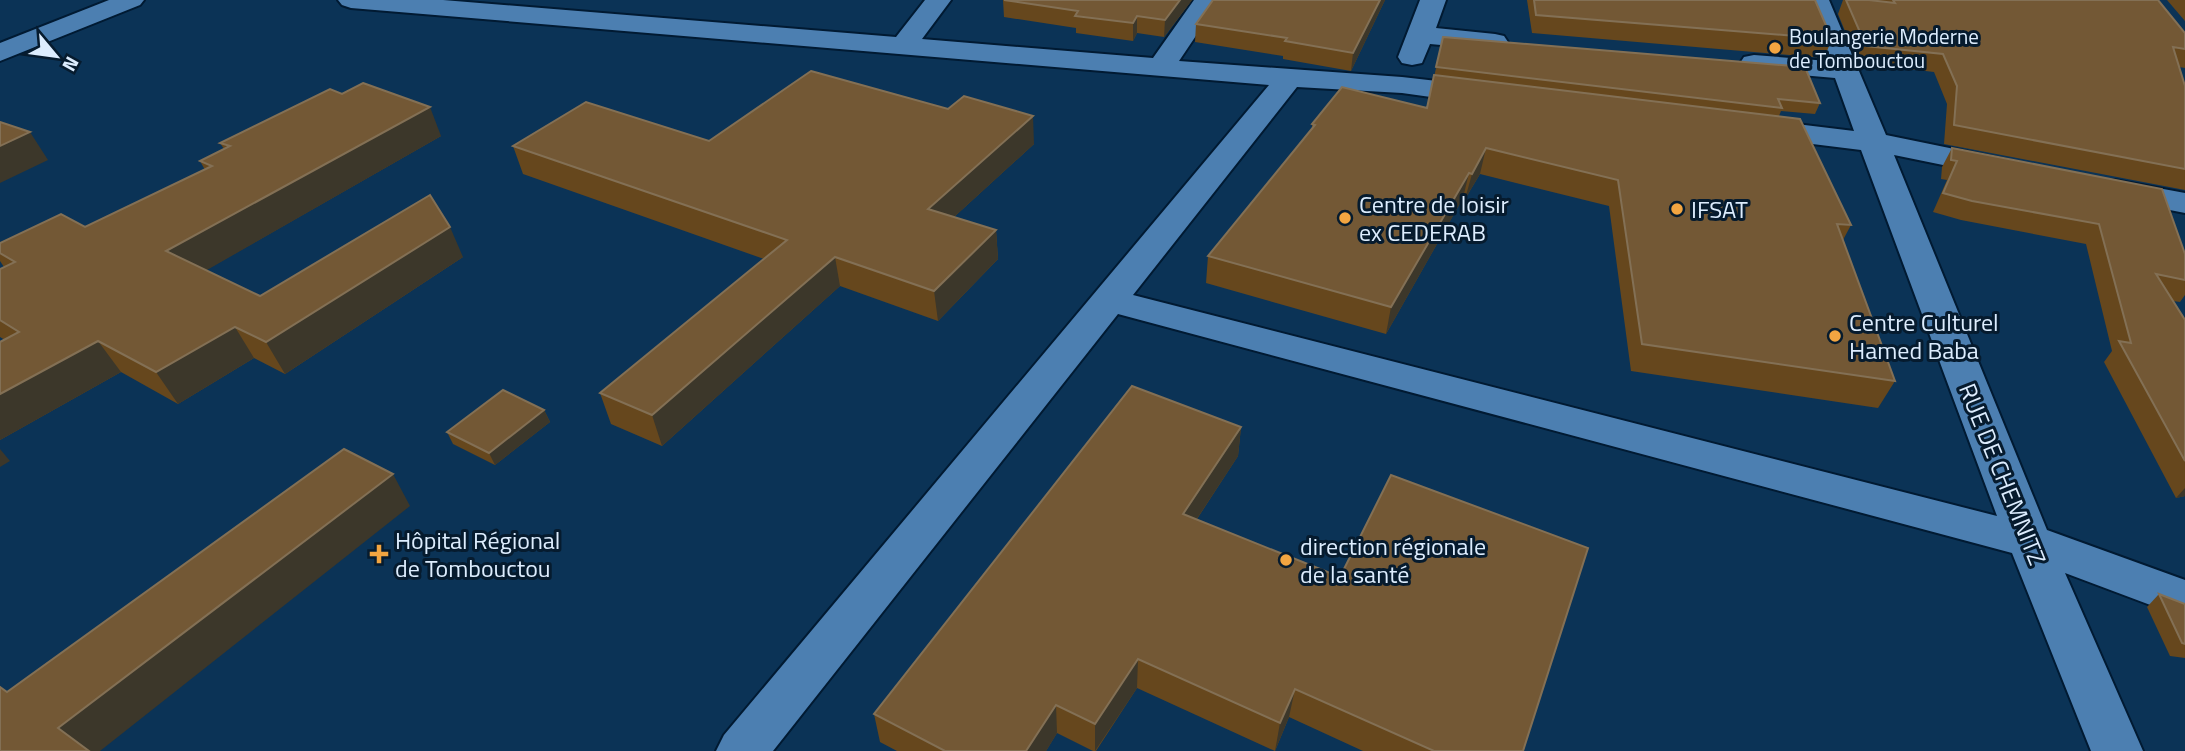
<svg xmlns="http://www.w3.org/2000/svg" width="2185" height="751" font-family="'Titillium Web',sans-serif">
	<rect width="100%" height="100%" fill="#0b3356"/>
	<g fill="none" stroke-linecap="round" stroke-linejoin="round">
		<g stroke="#011a32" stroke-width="4">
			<g id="minor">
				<polygon points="109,0 144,0 140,5 0,61 0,43"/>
				<polygon points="338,0 443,0 896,37 925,0 951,0 922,39 1153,58 1194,0 1220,0 1179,61 1402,77 1481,86 1491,89 1495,95 1491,101 1481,104 1402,93 1297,87 1133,295 1997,516 1861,150 1756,137 1745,134 1741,128 1745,122 1756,119 1854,131 1835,78 1754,71 1744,69 1740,63 1744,57 1754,55 1828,61 1803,0 1829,0 1886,135 2008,160 2013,167 2008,174 1997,176 1894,155 2047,530 2185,580 2185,618 2065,573 2143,751 2091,751 2012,553 1118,314 773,751 716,751 724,735 1269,85 351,8 342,5"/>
				<polygon points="1420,0 1446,0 1436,28 1495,34 1504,36 1508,42 1504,48 1495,50 1430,44 1422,63 1412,65 1402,63 1398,57"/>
				<polygon points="2115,180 2185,193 2185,213 2104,197 2099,190 2104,183"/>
			</g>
		</g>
		<use href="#minor" fill="#4c7fb1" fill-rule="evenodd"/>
	</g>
	<g fill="#66471d">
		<polygon points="1003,0 1192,0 1164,37 1137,33 1133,41 1076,33 1076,28 1004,17"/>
		<polygon points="1385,0 1351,71 1283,59 1283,56 1195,42 1196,24"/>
		<polygon points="1527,0 1815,0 1832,39 1824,58 1532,33"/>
		<polygon points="1843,0 1878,1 1878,0 2158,0 2185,33 2185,68 2179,67 2185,86 2185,190 1944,144 1947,104 1934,72 1858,63 1838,14"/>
		<polygon points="2167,0 2185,0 2185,21"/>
		<polygon points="1443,37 1820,103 1815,114 1781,111 1779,116 1851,225 1843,240 1895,381 1878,408 1631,371 1609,206 1480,174 1465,199 1463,198 1386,334 1206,283 1208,256 1312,129 1312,124 1427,108"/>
		<polygon points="441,136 206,270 260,296 463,257 285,374 254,358 178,404 121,372 0,440 0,342 5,340 0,337 0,269 4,267 0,261 0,243 85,227 205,170 200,161 224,149 220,143"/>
		<polygon points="1034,144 954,217 996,230 998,259 938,321 840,286 662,446 611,424 600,393 764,259 523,174 513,146"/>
		<polygon points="1952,148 2185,254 2185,295 2180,302 2173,301 2185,320 2185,496 2176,498 2104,362 2112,351 2086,244 1961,220 1933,212 1947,180 1941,179 1942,167"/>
		<polygon points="544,410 550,422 495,465 453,444 447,432"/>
		<polygon points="1241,427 1238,456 1197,519 1523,751 1363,751 1289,717 1275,751 1137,688 1096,751 1093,751 1057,733 1046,751 897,751 880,742 874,714"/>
		<polygon points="2159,594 2185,604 2185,658 2170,656 2147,607"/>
	</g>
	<g fill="#3c372a">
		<polygon points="1180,0 1192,0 1164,37 1165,20"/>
		<polygon points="1380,0 1385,0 1351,71 1353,53"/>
		<polygon points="1137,16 1137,33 1133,41 1133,23"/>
		<polygon points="430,107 441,136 186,282 166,251"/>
		<polygon points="1033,116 1034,144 931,238 928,209"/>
		<polygon points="30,132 48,160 0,183 0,146"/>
		<polygon points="1486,148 1480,174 1465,199 1472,174"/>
		<polygon points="1469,173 1463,198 1386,334 1391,307"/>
		<polygon points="450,227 463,257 285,374 266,342"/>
		<polygon points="996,230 998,259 938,321 934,291"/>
		<polygon points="835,257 840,286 662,446 652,415"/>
		<polygon points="235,327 254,358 178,404 156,372"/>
		<polygon points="98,341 121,372 0,440 0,394"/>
		<polygon points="544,410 550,422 495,465 489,453"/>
		<polygon points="1241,427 1238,456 1181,543 1183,514"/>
		<polygon points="0,449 10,461 0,467"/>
		<polygon points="393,474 410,506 100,751 81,751 58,728"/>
		<polygon points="2185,488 2185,496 2176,498"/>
		<polygon points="1138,659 1137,688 1095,751 1095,724"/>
		<polygon points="1295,689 1289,717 1275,751 1280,723"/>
		<polygon points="1056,705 1057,733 1046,751 1026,751"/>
	</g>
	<g fill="#735835" stroke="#837055" stroke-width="2">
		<polygon points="1004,0 1180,0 1165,20 1137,16 1133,23 1075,16 1078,11"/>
		<polygon points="1213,0 1380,0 1353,53 1285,41 1287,38 1196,24"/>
		<polygon points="1534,0 1815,0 1832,39 1536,15"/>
		<polygon points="1846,0 1869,0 1895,3 1893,0 2158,0 2185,33 2185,49 2173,47 2185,86 2185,169 1954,125 1957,86 1943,54 1866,46"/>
		<polygon points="1443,37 1805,67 1820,103 1778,99 1782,108 1436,67"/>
		<polygon points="811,71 948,109 964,96 1033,116 928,209 996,230 934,291 835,257 652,415 600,393 787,240 513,146 586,102 709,141"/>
		<polygon points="1434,75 1800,119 1851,225 1837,224 1895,381 1642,344 1618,180 1486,148 1472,174 1469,173 1391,307 1208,256 1315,125 1312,124 1342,87 1427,108"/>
		<polygon points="363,83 430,107 166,251 260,296 430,195 450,227 266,342 235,327 156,372 98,341 0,394 0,342 19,332 0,320 0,269 15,262 0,253 0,243 61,214 85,227 212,166 200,161 230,146 220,143 330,89 342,94"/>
		<polygon points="0,122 30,132 0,146"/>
		<polygon points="1952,148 2162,189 2185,254 2185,280 2156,274 2185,320 2185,461 2119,341 2131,343 2099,224 1972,201 1943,193 1957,161 1951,160"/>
		<polygon points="1132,386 1241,427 1183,514 1340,577 1391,475 1588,548 1523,751 1434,751 1295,689 1280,723 1138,659 1095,724 1056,705 1026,751 945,751 874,714"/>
		<polygon points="503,390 544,410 489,453 447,432"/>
		<polygon points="344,449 393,474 58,728 89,751 0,751 0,687 7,692"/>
		<polygon points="2159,594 2185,604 2185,644 2182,643"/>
	</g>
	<g fill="#f2a541" stroke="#061b2e" stroke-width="2.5">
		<circle cx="1775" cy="48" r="7"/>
		<circle cx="1677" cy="209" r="7"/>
		<circle cx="1345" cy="218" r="7"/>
		<circle cx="1835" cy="336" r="7"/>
		<path d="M375.5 543.5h7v7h7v7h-7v7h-7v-7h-7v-7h7z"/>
		<circle cx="1286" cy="560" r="7"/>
	</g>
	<g text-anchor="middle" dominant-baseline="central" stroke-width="6" stroke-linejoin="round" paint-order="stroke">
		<g font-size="21" fill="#ddedfe" stroke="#061b2e" text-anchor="start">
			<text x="1789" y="36">Boulangerie Moderne<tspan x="1789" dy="24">de Tombouctou</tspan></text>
		</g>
		<g font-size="24" fill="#ddedfe" stroke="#061b2e" text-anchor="start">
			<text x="1359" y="204">Centre de loisir<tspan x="1359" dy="28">ex CEDERAB</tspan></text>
			<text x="1691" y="209">IFSAT</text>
			<text x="1849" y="322">Centre Culturel<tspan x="1849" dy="28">Hamed Baba</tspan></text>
			<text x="395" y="540">Hôpital Régional<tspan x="395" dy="28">de Tombouctou</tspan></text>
			<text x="1300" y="546">direction régionale<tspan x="1300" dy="28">de la santé</tspan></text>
		</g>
		<g font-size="24" fill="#ddedfe" stroke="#061b2e">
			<text transform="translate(2003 474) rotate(68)">RUE DE CHEMNITZ</text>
		</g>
	</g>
	<g transform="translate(56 56) rotate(119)" stroke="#061b2e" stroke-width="5" paint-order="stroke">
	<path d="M0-5L12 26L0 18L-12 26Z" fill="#ddedfe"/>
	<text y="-10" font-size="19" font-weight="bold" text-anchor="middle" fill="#ddedfe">N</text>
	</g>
</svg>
